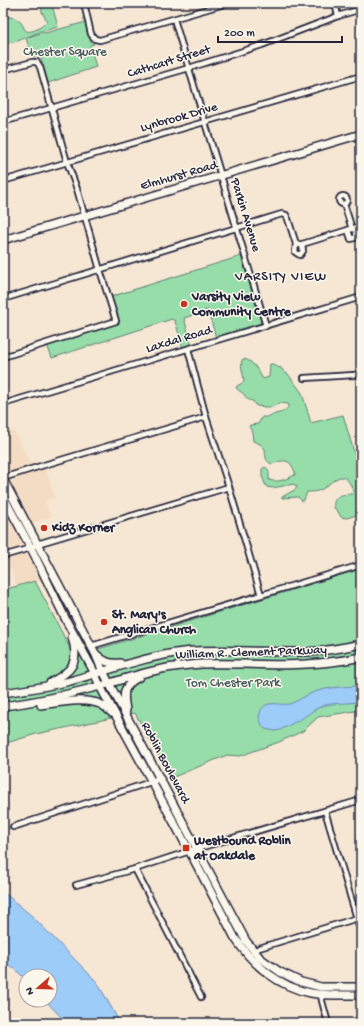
<svg xmlns="http://www.w3.org/2000/svg" width="364" height="1026" font-family="'Gochi Hand',sans-serif">
	<rect width="100%" height="100%" fill="#f6e7d4"/>
	<filter id="ink" filterUnits="userSpaceOnUse"><feTurbulence type="fractalNoise" baseFrequency=".025" numOctaves="2"/><feDisplacementMap in="SourceGraphic" scale="8" xChannelSelector="R" yChannelSelector="G"/><feConvolveMatrix kernelMatrix="1 2 1 2 8 2 1 2 1" color-interpolation-filters="sRGB"/></filter>
	<g filter="url(#ink)">
		<g fill="#f3dcc3">
			<polygon points="3,417 10,431 14,431 33,468 44,465 55,498 45,501 51,517 29,524 3,475"/>
			<polygon points="3,498 29,548 3,555"/>
			<polygon points="30,549 45,580 17,588 6,556"/>
		</g>
		<g fill="#97ddaa" stroke="#5c8072">
			<path d="M41,3H51L52,5L58,27L44,31H41L18,41L3,44V18C9,16 17,17 21,23C23,25 24,29 26,31C33,33 42,27 47,21L42,12Z"/>
			<polygon points="119,3 138,3 124,9 121,8"/>
			<polygon points="86,22 90,41 94,44 90,45 96,67 48,83 40,55 32,57 26,38 43,32 45,33"/>
			<polygon points="241,256 261,321 259,326 216,338 208,310 193,314 193,315 184,318 192,346 183,348 175,321 172,319 52,358 47,345 118,321 110,297"/>
			<path d="M244,359C254,361 258,371 263,379L269,377L270,364H273L279,368L280,367L285,373L288,374L302,393L311,423L343,415L361,476V509L356,515L347,518L341,517L337,510L334,508C332,495 343,494 353,494L354,491C352,488 348,479 345,478C337,473 327,488 320,490C316,492 311,492 307,492L304,500L302,501L298,497L282,498V497L296,489L297,487L294,484L272,488L267,487L265,484L262,476V469L265,467C270,469 269,475 269,480C279,483 286,479 295,475C295,471 294,469 292,466C288,458 279,461 272,464C264,461 266,455 265,449L260,444L253,441L252,432L249,426L250,425L258,424L262,417H267C274,413 286,414 289,405L288,404L280,403L272,407H265L257,406L255,405L253,401C245,400 247,396 241,392C240,391 238,390 236,388L237,386L244,382C244,375 240,367 242,360Z"/>
			<polygon points="361,569 361,710 318,717 303,731 279,742 240,756 227,755 171,778 135,713 36,734 3,744 3,590 35,581 70,648 72,657"/>
		</g>
		<g fill="#9eccf9" stroke="#6c88ad">
			<path d="M358,686H361V702L331,704L325,705L314,710L301,719L280,730L275,731L265,729L262,725L259,717C263,697 277,706 289,704C297,702 304,696 312,693C327,687 342,687 358,686Z"/>
			<polygon points="3,892 33,917 97,982 120,1023 64,1023 61,1017 45,1000 50,1000 50,976 26,976 26,980 15,969 3,963"/>
		</g>
		<g fill="none" stroke-linecap="round" stroke-linejoin="round">
			<g stroke="#22223b" stroke-width="8">
				<g id="street">
					<polyline points="84,3 91,34 95,39 100,40 228,3"/>
					<polyline points="335,3 338,16"/>
					<polyline points="174,19 266,326"/>
					<polyline points="3,70 32,62 37,62 40,67 67,162 77,189 100,270 116,321 3,357"/>
					<polyline points="3,122 189,68 262,45 338,16 361,9"/>
					<polyline points="3,181 361,76"/>
					<circle cx="343" cy="200" r="4"/>
					<polyline points="344,204 352,229"/>
					<polyline points="348,230 351,239 357,237 355,228"/>
					<polyline points="296,244 295,252 298,254 300,255 303,251 302,244"/>
					<polyline points="3,299 282,214 286,215 288,219 296,244 299,245 361,226"/>
					<polyline points="188,349 206,417 229,487 261,595"/>
					<polyline points="304,378 354,375 361,373"/>
					<polyline points="3,404 361,297"/>
					<polyline points="3,478 44,465 206,417"/>
					<polyline points="3,556 31,548 37,544 229,487"/>
					<polyline points="91,646 361,565"/>
					<polyline points="325,811 361,932"/>
					<polyline points="13,827 160,779"/>
					<polyline points="135,869 201,997"/>
					<polyline points="76,885 135,869 196,849 361,800"/>
					<polyline points="254,952 259,948 361,917"/>
					<polyline points="321,993 322,1001 328,1023"/>
				</g>
			</g>
			<g stroke="#22223b" stroke-width="10">
				<g id="secondary">
					<polyline points="3,240 361,134"/>
					<polyline points="3,479 95,653 100,665 109,683 246,941 260,958 280,972 301,982 321,987 361,987"/>
					<path d="M3,496L31,548L67,622L92,668L102,690L190,852L235,938C253,965 279,987 311,993C328,996 345,995 361,995"/>
					<path d="M97,655C104,662 110,664 120,663"/>
					<path d="M50,683C72,671 80,663 72,637"/>
					<path d="M3,693C24,690 45,687 66,682C105,672 142,657 183,652C224,648 266,653 307,652C325,651 343,648 361,644"/>
					<path d="M41,705C59,703 83,697 100,704C105,706 108,710 112,713"/>
					<path d="M3,706C37,702 70,694 104,685C127,678 150,670 174,667C218,660 263,667 307,664C325,663 343,661 361,657"/>
					<path d="M126,710C123,693 122,686 139,677"/>
				</g>
			</g>
			<use href="#street" stroke="#fbf7ec" stroke-width="4.5"/>
			<use href="#secondary" stroke="#fbf7ec" stroke-width="7"/>
		</g>
	</g>
	<g fill="#c8321e" stroke="#fbf7ec" stroke-width="1.5">
		<circle cx="184" cy="304" r="4"/>
		<circle cx="44" cy="528" r="4"/>
		<circle cx="104" cy="622" r="4"/>
		<rect x="182" y="844" width="8" height="8" rx="2"/>
	</g>
	<g text-anchor="middle" dominant-baseline="central" stroke-width="3" stroke-linejoin="round" paint-order="stroke">
		<g font-size="13" fill="#455a5c" stroke="#fbf7ec">
			<text x="65" y="52">Chester Square</text>
			<text x="233" y="683">Tom Chester Park</text>
		</g>
		<g font-size="13" fill="#22223b" stroke="#fbf7ec">
			<text transform="translate(169 62) rotate(-17)">Cathcart Street</text>
			<text transform="translate(179 118) rotate(-16)">Lynbrook Drive</text>
			<text transform="translate(179 176) rotate(-16)">Elmhurst Road</text>
			<text transform="translate(245 215) rotate(73)">Parkin Avenue</text>
			<text transform="translate(179 340) rotate(-17)">Laxdal Road</text>
			<text transform="translate(251 653) rotate(-2)">William R. Clement Parkway</text>
			<text transform="translate(165 763) rotate(62)">Roblin Boulevard</text>
		</g>
		<g font-size="13" font-weight="bold" fill="#22223b" stroke="#fbf7ec" text-anchor="start">
			<text x="192" y="297">Varsity View<tspan x="192" dy="15">Community Centre</tspan></text>
			<text x="52" y="528">Kidz Korner</text>
			<text x="112" y="615">St. Mary's<tspan x="112" dy="15">Anglican Church</tspan></text>
			<text x="194" y="841">Westbound Roblin<tspan x="194" dy="15">at Oakdale</tspan></text>
		</g>
		<g font-size="14" letter-spacing="1" fill="#22223b" stroke="#fbf7ec">
			<text x="281" y="277">VARSITY VIEW</text>
		</g>
	</g>
	<rect width="364" height="1026" fill="none" stroke="#fbf7ec" stroke-width="16"/>
	<rect x="8" y="8" width="348" height="1010" fill="none" stroke="#22223b" stroke-width="1.5" filter="url(#ink)"/>
	<g transform="translate(38 988) rotate(250)"><circle r="19" fill="#fbf7ec" stroke="#a4a2a5"/>
	<path d="M0-3L7 15L0 10L-7 15Z" fill="#c8321e"/>
	<text y="-6" font-size="11" font-weight="bold" text-anchor="middle" fill="#22223b">N</text>
	</g>
	<path d="M218 36v6h124v-6" fill="none" stroke="#22223b" stroke-width="2"/>
	<text x="224" y="36" font-size="12" fill="#22223b" stroke="#fbf7ec" stroke-width="3" paint-order="stroke">200 m</text>
</svg>
